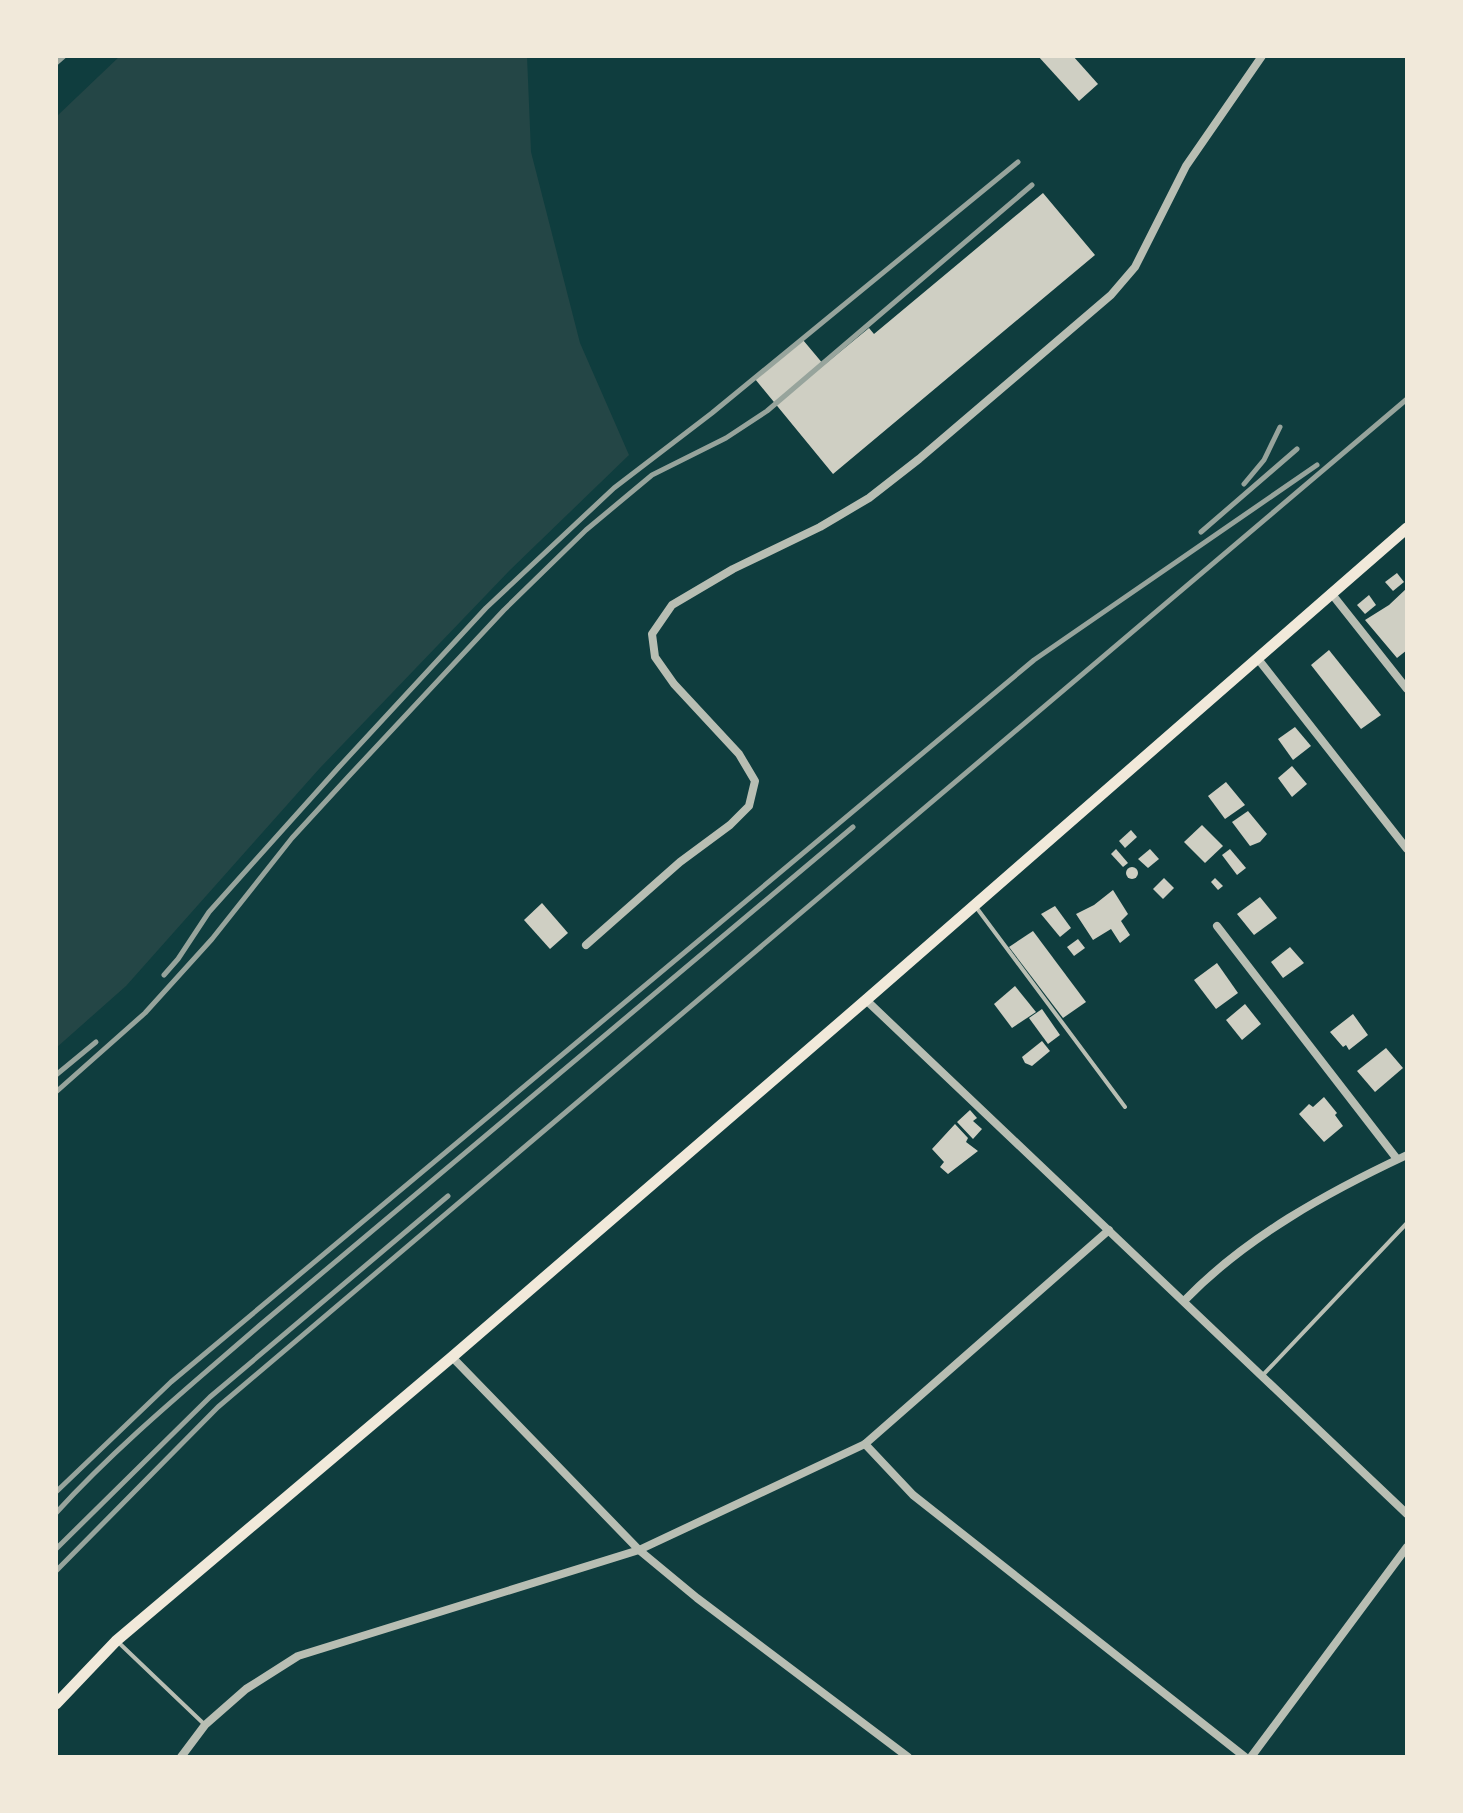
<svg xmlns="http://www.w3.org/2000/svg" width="1463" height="1813" font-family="'Noto Serif',serif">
	<rect width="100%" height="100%" fill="#0f3d3e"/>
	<polygon fill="#244646" points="120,56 527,56 531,152 580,343 629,455 510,570 319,769 126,986 56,1048 56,117"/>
	<g fill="#cfcfc3">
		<polygon points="1038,56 1073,56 1098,84 1079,101"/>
		<polygon points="1043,193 1095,255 833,474 755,379 803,340 824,365 869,328 874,334"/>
		<polygon points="1397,573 1404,582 1393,591 1385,582"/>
		<polygon points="1407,588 1407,650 1397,658 1365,620 1389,605"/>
		<polygon points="1369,595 1376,605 1365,614 1357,605"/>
		<polygon points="1329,650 1381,715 1361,729 1311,665"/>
		<polygon points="1295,727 1311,746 1293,760 1278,739"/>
		<polygon points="1292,766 1307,784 1292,797 1278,778"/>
		<polygon points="1226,782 1245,805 1225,819 1208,796"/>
		<polygon points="1248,811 1267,834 1260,842 1250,846 1232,822"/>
		<polygon points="1202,825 1223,846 1205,863 1184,842"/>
		<polygon points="1131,830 1137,837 1125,848 1119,841"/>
		<polygon points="1116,849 1128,863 1123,867 1111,854"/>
		<polygon points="1150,849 1159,859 1148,868 1138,859"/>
		<polygon points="1230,849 1246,868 1237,875 1222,855"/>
		<circle cx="1132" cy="873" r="6"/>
		<polygon points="1164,878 1174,888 1163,899 1153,889"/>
		<polygon points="1215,878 1223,886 1218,890 1211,882"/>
		<polygon points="1113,890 1128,914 1121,921 1130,935 1120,943 1111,929 1093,940 1076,914 1094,905"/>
		<polygon points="1260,897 1277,918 1254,935 1237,914"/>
		<polygon points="542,903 568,933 550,949 524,920"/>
		<polygon points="1055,906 1071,928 1060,937 1041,914"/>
		<polygon points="1033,931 1086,1002 1063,1018 1009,947"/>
		<polygon points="1078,939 1085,948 1074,956 1067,947"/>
		<polygon points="1290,947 1304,963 1283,978 1271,962"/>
		<polygon points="1217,963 1238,993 1216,1009 1194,980"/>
		<polygon points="1015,986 1036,1012 1012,1028 994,1004"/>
		<polygon points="1245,1004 1261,1024 1242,1040 1226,1020"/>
		<polygon points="1042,1009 1060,1035 1048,1044 1029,1018"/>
		<polygon points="1353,1014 1368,1035 1349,1050 1346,1045 1343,1047 1330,1032"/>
		<polygon points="1042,1041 1050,1051 1032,1066 1025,1063 1022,1057"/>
		<polygon points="1386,1048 1403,1068 1375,1092 1357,1071"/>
		<polygon points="1324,1097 1337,1113 1335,1115 1343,1126 1324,1142 1299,1114 1309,1104 1313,1107"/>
		<polygon points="970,1110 977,1118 973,1121 982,1129 973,1139 957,1122"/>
		<polygon points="955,1124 968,1138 966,1142 978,1151 948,1174 940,1167 944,1162 932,1149"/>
	</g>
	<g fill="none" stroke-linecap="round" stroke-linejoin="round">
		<g stroke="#b8beb3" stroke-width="4">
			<polyline points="976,907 1125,1107"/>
			<polyline points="1262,1376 1407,1223"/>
			<polyline points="117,1641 204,1724"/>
		</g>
		<g stroke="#b8beb3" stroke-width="8">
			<polyline points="1331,593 1407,689"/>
			<polyline points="1258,659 1407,849"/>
			<polyline points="1217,926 1397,1159"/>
			<polyline points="586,945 680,862 730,825 749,806 755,781 739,754 674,684 655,657 652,634 672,605 733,569 820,527 869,498 919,459 1111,295 1135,267 1186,166 1262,56"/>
			<polyline points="866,1000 1407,1514"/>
			<path d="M1185,1300C1246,1237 1328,1192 1407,1155"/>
			<polyline points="452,1357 639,1550 697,1598 908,1757"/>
			<polyline points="865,1444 913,1495 1245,1757"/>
			<polyline points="181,1757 205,1725 246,1689 298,1656 639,1550 865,1444 1109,1230"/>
			<polyline points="1251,1757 1407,1547"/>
		</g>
		<polyline stroke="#f1e9da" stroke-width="11" points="56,1704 116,1641 452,1357 866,1000 1407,528"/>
		<g stroke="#97a49c" stroke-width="5">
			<polyline points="56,63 64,56"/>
			<polyline points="1244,484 1264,460 1280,427"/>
			<polyline points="1201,532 1297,449"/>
			<polyline points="164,975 178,959 209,912 339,767 486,608 614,488 712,413 1018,162"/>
			<polyline points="56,1075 96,1042"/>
			<polyline points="56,1092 145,1013 212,939 292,838 349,776 504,610 586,530 652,475 726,438 767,411 1032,185"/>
			<polyline points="56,1492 171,1382 1034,660 1317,465"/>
			<path d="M56,1513C118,1445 190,1386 259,1326L853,827"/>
			<polyline points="56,1549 210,1397 448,1196"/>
			<polyline points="56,1571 218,1407 1407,399"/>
		</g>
	</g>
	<rect width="1463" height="1813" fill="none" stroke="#f1e9da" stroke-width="116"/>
</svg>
